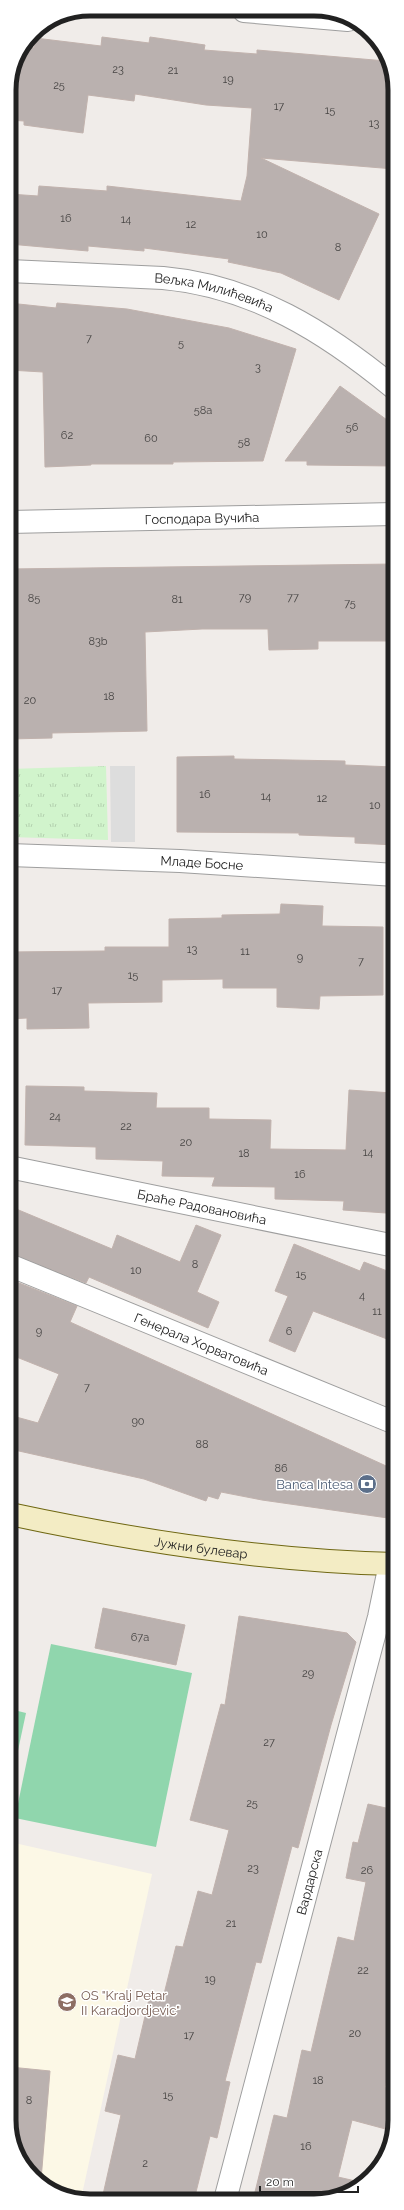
<svg xmlns="http://www.w3.org/2000/svg" width="404" height="2210" font-family="Raleway,sans-serif">
	<defs>
		<pattern id="park-tufts" width="24" height="20" patternUnits="userSpaceOnUse"><rect width="24" height="20" fill="#d1f4cc"/><path d="M3 7l-1-3M5 7V3M7 7l1-3M15 17l-1-3M17 17v-4M19 17l1-3" fill="none" stroke="#b3d1af"/></pattern>
	</defs>
	<rect width="100%" height="100%" fill="#f0ece9"/>
	<polygon fill="#fcf8e6" points="10,1842 152,1874 81,2199 74,2199 29,2173 10,2130"/>
	<polygon fill="url(#park-tufts)" points="106,766 108,840 9,837 9,769"/>
	<g fill="#90d6ad">
		<polygon points="51,1644 192,1673 156,1847 15,1818"/>
		<polygon points="10,1709 26,1713 10,1788"/>
	</g>
	<polygon fill="#ddd" points="110,766 135,766 135,842 111,842"/>
	<g fill="#bab1af" stroke="#c1b2ad">
		<polygon points="102,37 149,43 150,37 205,45 204,50 257,54 257,50 386,61 394,80 394,169 261,158 379,214 339,300 281,273 228,262 229,259 144,248 144,251 88,246 88,251 9,244 9,194 38,196 39,186 107,191 107,186 241,201 247,176 252,108 206,105 135,94 134,101 88,95 83,133 24,125 24,121 9,120 9,85 17,55 23,46 34,48 35,38 101,46"/>
		<polygon points="9,303 56,308 57,303 127,309 229,328 296,349 263,461 173,462 173,464 91,464 91,465 45,467 43,372 9,370"/>
		<polygon points="340,386 394,425 394,466 307,465 307,461 285,461"/>
		<polygon points="394,564 394,641 318,641 318,649 269,650 268,629 202,629 145,632 147,731 52,733 52,738 9,739 9,569"/>
		<polygon points="234,756 234,759 345,761 345,765 394,767 395,845 355,843 355,837 299,835 299,833 177,832 177,757"/>
		<polygon points="281,904 323,906 322,926 383,927 383,995 320,996 319,1009 277,1007 277,988 223,988 223,979 162,980 162,1002 88,1003 89,1028 27,1029 27,1018 9,1019 9,952 105,951 105,947 169,947 169,919 222,918 222,915 280,914"/>
		<polygon points="26,1086 84,1087 84,1091 157,1093 156,1108 209,1108 209,1119 271,1120 270,1149 346,1150 349,1090 392,1093 386,1213 343,1210 344,1201 275,1199 275,1187 212,1186 215,1177 162,1176 163,1161 96,1159 96,1147 25,1145"/>
		<polygon points="9,1206 112,1249 117,1235 180,1262 196,1225 221,1235 197,1292 219,1302 208,1328 89,1277 86,1283 9,1253"/>
		<polygon points="294,1244 360,1271 364,1262 395,1274 395,1342 313,1311 295,1352 269,1341 288,1296 275,1291"/>
		<polygon points="9,1279 77,1306 70,1322 395,1470 395,1519 262,1500 221,1492 218,1499 208,1496 206,1501 144,1479 10,1449 9,1415 38,1423 59,1374 9,1354"/>
		<polygon points="103,1608 185,1625 176,1665 95,1648"/>
		<polygon points="239,1616 347,1633 356,1642 331,1725 298,1848 292,1846 261,1963 256,1962 225,2081 230,2082 217,2138 210,2136 194,2200 102,2199 121,2115 105,2111 118,2055 135,2059 149,1999 162,2002 176,1946 183,1947 198,1891 212,1895 229,1830 190,1820 221,1704 225,1705"/>
		<polygon points="368,1804 395,1810 395,2046 385,2087 395,2090 393,2131 352,2120 338,2177 360,2182 324,2200 253,2200 274,2115 287,2118 302,2050 311,2052 338,1937 354,1941 366,1882 346,1878 353,1842 358,1843"/>
		<polygon points="10,2067 50,2071 41,2180 29,2173 10,2130"/>
	</g>
	<g fill="none" stroke-linecap="round" stroke-linejoin="round">
		<g stroke="#9e9e9e" stroke-width="24">
			<g id="minor">
				<polyline points="244,11 348,20"/>
				<path id="s1" d="M9,271L163,278C253,286 326,332 394,388"/>
				<path id="s2" d="M9,855L180,861L395,875"/>
				<path id="s3" d="M9,1167L395,1246"/>
				<path id="s4" d="M9,1265L395,1423"/>
				<path id="s5" d="M225,2200L379,1617L390,1564"/>
			</g>
		</g>
		<g stroke="#9e9e9e" stroke-width="24">
			<g id="tertiary">
				<path id="s6" d="M9,522L394,514"/>
			</g>
		</g>
		<g stroke="#6f6712" stroke-width="24">
			<g id="secondary">
				<path id="s7" d="M10,1514C136,1541 265,1561 395,1564"/>
			</g>
		</g>
		<use href="#minor" stroke="#fff" stroke-width="22"/>
		<use href="#tertiary" stroke="#fff" stroke-width="22"/>
		<use href="#secondary" stroke="#f3ecc4" stroke-width="22"/>
	</g>
	<defs>
		<g id="bank-disc" transform="scale(1)"><circle r="9.5" fill="#5c6f8a" stroke="#fff"/><path d="M-6-4H6V4H-6ZM0-2.3a2.3 2.3 0 1 0 0 4.6a2.3 2.3 0 1 0 0-4.6Z" fill="#fff"/></g>
		<g id="school-disc" transform="scale(1)"><circle r="9.5" fill="#8d6e63" stroke="#fff"/><path d="M0-5L7-2L0 1L-7-2ZM-4 1L0 2.5L4 1V4Q0 6-4 4Z" fill="#fff"/></g>
	</defs>
	<g fill-rule="evenodd">
		<use href="#bank-disc" x="367" y="1484"/>
		<use href="#school-disc" x="67" y="2002"/>
	</g>
	<g text-anchor="middle" dominant-baseline="central" stroke-width="3" stroke-linejoin="round" paint-order="stroke">
		<g font-size="11" fill="#474544">
			<text x="118" y="69">23</text>
			<text x="173" y="70">21</text>
			<text x="228" y="79">19</text>
			<text x="59" y="85">25</text>
			<text x="279" y="106">17</text>
			<text x="330" y="110">15</text>
			<text x="374" y="123">13</text>
			<text x="66" y="218">16</text>
			<text x="126" y="219">14</text>
			<text x="191" y="224">12</text>
			<text x="262" y="234">10</text>
			<text x="338" y="247">8</text>
			<text x="89" y="338">7</text>
			<text x="181" y="343">5</text>
			<text x="258" y="367">3</text>
			<text x="203" y="410">58a</text>
			<text x="352" y="427">56</text>
			<text x="67" y="435">62</text>
			<text x="151" y="438">60</text>
			<text x="244" y="442">58</text>
			<text x="245" y="597">79</text>
			<text x="293" y="597">77</text>
			<text x="34" y="598">85</text>
			<text x="177" y="599">81</text>
			<text x="350" y="603">75</text>
			<text x="98" y="641">83b</text>
			<text x="109" y="696">18</text>
			<text x="30" y="700">20</text>
			<text x="205" y="794">16</text>
			<text x="266" y="796">14</text>
			<text x="322" y="798">12</text>
			<text x="375" y="805">10</text>
			<text x="192" y="949">13</text>
			<text x="245" y="951">11</text>
			<text x="300" y="957">9</text>
			<text x="361" y="961">7</text>
			<text x="133" y="975">15</text>
			<text x="57" y="990">17</text>
			<text x="55" y="1116">24</text>
			<text x="126" y="1126">22</text>
			<text x="186" y="1142">20</text>
			<text x="368" y="1152">14</text>
			<text x="244" y="1153">18</text>
			<text x="300" y="1174">16</text>
			<text x="195" y="1264">8</text>
			<text x="136" y="1270">10</text>
			<text x="301" y="1274">15</text>
			<text x="362" y="1295">4</text>
			<text x="377" y="1311">11</text>
			<text x="39" y="1331">9</text>
			<text x="289" y="1331">6</text>
			<text x="87" y="1387">7</text>
			<text x="138" y="1421">90</text>
			<text x="202" y="1444">88</text>
			<text x="281" y="1468">86</text>
			<text x="140" y="1637">67a</text>
			<text x="308" y="1673">29</text>
			<text x="269" y="1742">27</text>
			<text x="252" y="1803">25</text>
			<text x="253" y="1868">23</text>
			<text x="367" y="1870">26</text>
			<text x="231" y="1923">21</text>
			<text x="363" y="1970">22</text>
			<text x="210" y="1979">19</text>
			<text x="355" y="2033">20</text>
			<text x="189" y="2035">17</text>
			<text x="318" y="2080">18</text>
			<text x="168" y="2095">15</text>
			<text x="29" y="2100">8</text>
			<text x="306" y="2146">16</text>
			<text x="145" y="2163">2</text>
		</g>
		<g font-size="13" fill="#212121" stroke="#fff">
			<text stroke="none"><textPath href="#s1" startOffset="207">Вељка Милићевића</textPath></text>
			<text stroke="none"><textPath href="#s6" startOffset="193">Господара Вучића</textPath></text>
			<text stroke="none"><textPath href="#s2" startOffset="193">Младе Босне</textPath></text>
			<text stroke="none"><textPath href="#s3" startOffset="197">Браће Радовановића</textPath></text>
			<text stroke="none"><textPath href="#s4" startOffset="208">Генерала Хорватовића</textPath></text>
			<text stroke="none"><textPath href="#s7" startOffset="194">Јужни булевар</textPath></text>
			<text stroke="none"><textPath href="#s5" startOffset="329">Вардарска</textPath></text>
		</g>
		<g font-size="13" fill="#4e5e75" stroke="#fff" text-anchor="end">
			<text x="353" y="1484">Banca Intesa</text>
		</g>
		<g font-size="13" fill="#785e54" stroke="#fff" text-anchor="start">
			<text x="81" y="1995">OS "Kralj Petar<tspan x="81" dy="15">II Karadjordjevic"</tspan></text>
		</g>
	</g>
	<path d="M0 0H404V2210H0ZM90 16H314A74 74 0 0 1 388 90V2120A74 74 0 0 1 314 2194H90A74 74 0 0 1 16 2120V90A74 74 0 0 1 90 16Z" fill="#fff" fill-rule="evenodd"/>
	<path fill="none" stroke="#212121" stroke-width="5" d="M90 16H314A74 74 0 0 1 388 90V2120A74 74 0 0 1 314 2194H90A74 74 0 0 1 16 2120V90A74 74 0 0 1 90 16Z"/>
	<path d="M260 2186v6h98v-6" fill="none" stroke="#212121" stroke-width="2"/>
	<text x="266" y="2186" font-size="12" fill="#212121" stroke="#ffffff" stroke-width="3" paint-order="stroke">20 m</text>
</svg>
